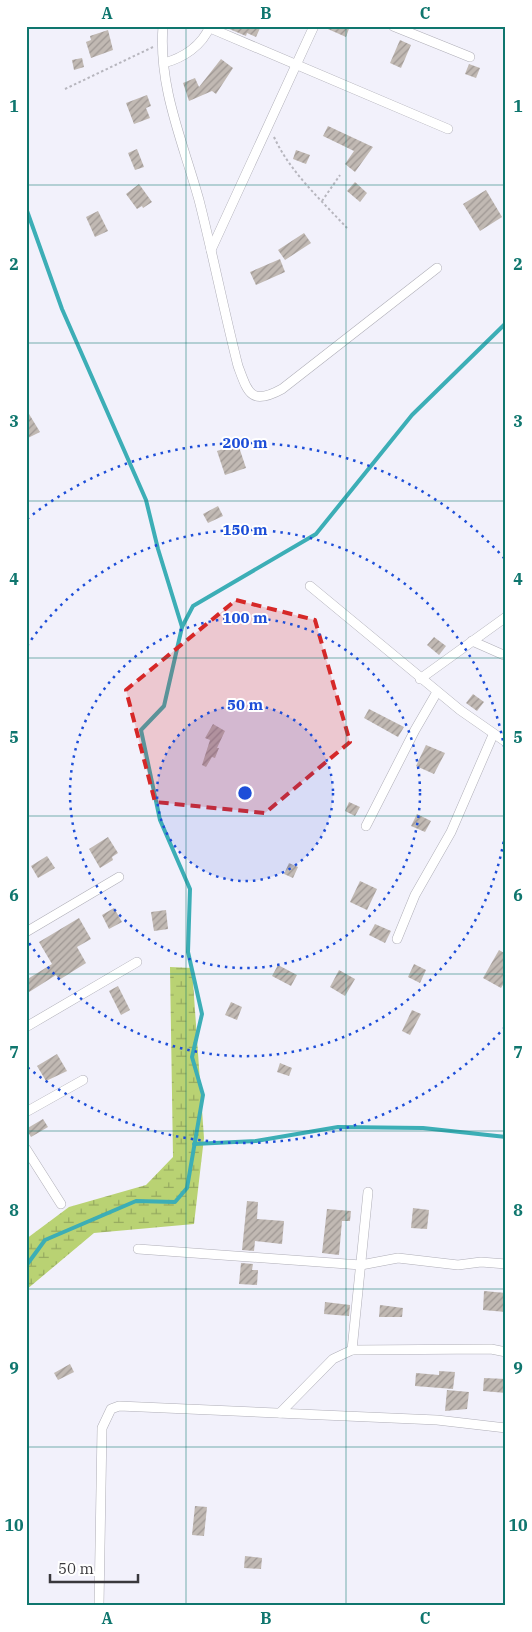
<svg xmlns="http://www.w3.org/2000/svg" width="532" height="1632" font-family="'IBM Plex Serif',serif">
	<defs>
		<pattern id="wetland-marsh" width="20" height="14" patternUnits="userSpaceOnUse" patternTransform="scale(1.25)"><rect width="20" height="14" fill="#b9d273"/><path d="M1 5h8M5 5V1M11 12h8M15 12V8" fill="none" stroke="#97ab60"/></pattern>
		<pattern id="building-hatch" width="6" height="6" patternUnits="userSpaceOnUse" patternTransform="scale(1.25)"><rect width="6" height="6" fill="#c1b9b3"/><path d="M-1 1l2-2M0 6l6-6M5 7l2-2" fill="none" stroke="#9e9793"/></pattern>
	</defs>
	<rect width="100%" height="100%" fill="#f2f1fb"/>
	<polygon fill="url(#wetland-marsh)" points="170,967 192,968 204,1138 194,1224 94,1233 26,1290 26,1239 69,1207 146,1185 173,1157"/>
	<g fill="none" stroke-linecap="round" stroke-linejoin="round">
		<g stroke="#3caeb6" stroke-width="4">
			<polyline points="26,208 62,309 146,500 158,549 182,627"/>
			<polyline points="194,1144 256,1141 338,1127 423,1128 506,1137"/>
			<polyline points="26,1266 45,1240 136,1201 175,1202 187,1188 203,1095 192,1057 202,1014 188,952 190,889 160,820 141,730 164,706 182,627 193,606 316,534 412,415 506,323"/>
		</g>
	</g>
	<g fill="url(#building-hatch)">
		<polygon points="222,26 261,26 256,37 247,33 246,36"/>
		<polygon points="321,26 350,26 346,37"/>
		<polygon points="108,30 113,50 91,58 86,42 91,40 90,36"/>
		<polygon points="400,40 411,45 401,68 390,63"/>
		<polygon points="82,58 84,67 74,70 72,60"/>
		<polygon points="221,59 233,68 216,94 212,91 189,101 183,83 195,78 199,87"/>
		<polygon points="469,64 480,68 476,78 465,74"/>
		<polygon points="147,95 151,106 146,108 150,118 134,124 126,103"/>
		<polygon points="328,126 373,147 355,172 345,164 354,151 323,136"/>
		<polygon points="137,149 144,167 135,170 128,153"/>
		<polygon points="296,150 310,155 306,164 293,159"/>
		<polygon points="355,182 367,193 360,202 347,191"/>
		<polygon points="139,184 152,202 143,208 142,206 137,209 126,194"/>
		<polygon points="486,190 502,217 480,231 463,204"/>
		<polygon points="98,211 108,231 95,237 86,217"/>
		<polygon points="304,233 311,243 285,260 278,250"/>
		<polygon points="280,259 285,272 256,285 250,272"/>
		<polygon points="26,409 40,432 26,439"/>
		<polygon points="238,444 246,468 225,475 217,451"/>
		<polygon points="218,506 223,516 208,523 203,514"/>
		<polygon points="434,637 446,646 439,655 427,645"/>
		<polygon points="473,694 484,702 477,711 466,703"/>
		<polygon points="369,709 404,727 398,737 364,718"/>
		<polygon points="213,724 225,731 217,748 219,748 215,758 212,757 206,767 202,765 210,740 205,738"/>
		<polygon points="426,745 445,753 434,774 416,766"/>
		<polygon points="349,802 360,807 355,816 345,811"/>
		<polygon points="417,814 431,821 425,832 411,826"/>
		<polygon points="108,837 118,853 112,857 113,860 100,868 89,849"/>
		<polygon points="47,856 55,868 38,878 31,866"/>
		<polygon points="289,863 298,867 293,878 284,874"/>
		<polygon points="360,881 377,889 367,910 350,902"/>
		<polygon points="114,908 122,922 109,929 102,915"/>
		<polygon points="166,910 168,929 154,931 151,912"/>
		<polygon points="79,918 91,939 77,947 86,963 59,980 56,975 26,994 26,980 52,964 39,942"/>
		<polygon points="375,924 391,931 385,943 369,935"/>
		<polygon points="499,950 506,954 506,980 501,988 483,978"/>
		<polygon points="414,964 426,970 420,983 408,977"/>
		<polygon points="278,965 297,975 291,986 272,976"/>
		<polygon points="339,970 355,979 345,996 330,987"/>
		<polygon points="118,986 130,1010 121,1015 109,991"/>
		<polygon points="231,1002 242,1007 237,1020 225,1015"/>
		<polygon points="412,1010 421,1014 410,1035 402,1031"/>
		<polygon points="57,1054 67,1071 46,1081 37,1066"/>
		<polygon points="280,1063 292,1068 289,1076 277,1072"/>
		<polygon points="43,1119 48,1127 31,1137 26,1129"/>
		<polygon points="247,1201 258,1202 257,1219 284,1221 282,1244 255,1241 254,1251 242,1250"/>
		<polygon points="413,1208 429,1210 427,1229 411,1228"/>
		<polygon points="327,1209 351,1211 350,1221 342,1221 339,1255 322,1253"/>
		<polygon points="241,1263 253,1264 252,1270 258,1270 257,1285 239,1284"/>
		<polygon points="484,1291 506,1293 506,1312 483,1310"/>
		<polygon points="325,1302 350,1305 349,1316 324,1314"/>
		<polygon points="380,1305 403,1308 402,1317 379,1317"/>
		<polygon points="70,1364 74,1372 58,1380 54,1373"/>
		<polygon points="439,1371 455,1372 453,1389 415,1386 416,1373 439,1375"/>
		<polygon points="484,1378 506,1379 506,1393 483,1391"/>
		<polygon points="447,1390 469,1392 467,1409 445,1411"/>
		<polygon points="195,1506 207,1507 204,1536 192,1535"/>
		<polygon points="245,1556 262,1558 261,1569 244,1568"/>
	</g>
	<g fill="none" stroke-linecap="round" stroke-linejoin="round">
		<g stroke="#afaeb7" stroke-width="10">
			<g id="street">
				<path d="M163,26C158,87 183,142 199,200C213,255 224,311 238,366C248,393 251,406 282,389L437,268"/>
				<polyline points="393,26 470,57"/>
				<polyline points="210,28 448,129"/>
				<path d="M164,63C183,58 202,46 210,26"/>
				<polyline points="211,250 314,26"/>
				<polyline points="310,586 460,710 506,742"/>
				<polyline points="472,641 506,656"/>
				<polyline points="420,679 506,617"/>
				<polyline points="366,826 415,730 437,692"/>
				<polyline points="26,932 119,877"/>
				<polyline points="397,939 415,895 451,832 493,735"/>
				<polyline points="26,1027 137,962"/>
				<polyline points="26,1112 83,1080"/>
				<polyline points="26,1149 61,1204"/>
				<polyline points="138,1249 361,1265 398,1258 458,1265 481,1262 506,1264"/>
				<polyline points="352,1350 368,1192"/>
				<polyline points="280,1413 333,1359 352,1350 491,1349 506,1352"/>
				<polyline points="99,1606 102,1428 111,1409 119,1406 437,1420 506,1428"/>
			</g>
		</g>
		<g stroke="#b7b6be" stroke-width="2" stroke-dasharray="2.5 2.5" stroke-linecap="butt">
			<polyline points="65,89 153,47"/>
			<path d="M274,137C290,172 321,200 347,228"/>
			<polyline points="322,201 340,175"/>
		</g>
		<use href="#street" stroke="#fff" stroke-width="9"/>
	</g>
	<path fill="#d62828" fill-opacity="0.2" stroke="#d62828" stroke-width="4" stroke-dasharray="10 6" stroke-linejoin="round" d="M236,600L315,620L350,742L265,813L155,802L126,690Z"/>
	<path fill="none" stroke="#0f766e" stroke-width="1" stroke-opacity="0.55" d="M186,26V1606M346,26V1606M26,185H506M26,343H506M26,501H506M26,658H506M26,816H506M26,974H506M26,1131H506M26,1289H506M26,1447H506"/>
	<circle cx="245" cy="793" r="88" fill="#1d4ed8" fill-opacity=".12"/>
	<g fill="none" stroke="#1d4ed8" stroke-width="2.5" stroke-dasharray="2.5 5">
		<circle cx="245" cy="793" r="88"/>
		<circle cx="245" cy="793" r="175"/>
		<path d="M506 827A263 263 0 0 1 27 940M27 646A263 263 0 0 1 506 759"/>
		<path d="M505 1027A350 350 0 0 1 27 1067M27 519A350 350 0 0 1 505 559"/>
	</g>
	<circle cx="245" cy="793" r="8" fill="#1d4ed8" stroke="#fff" stroke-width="2.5"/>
	<g font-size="15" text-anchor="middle" font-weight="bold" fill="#1d4ed8" stroke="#fff" stroke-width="4" stroke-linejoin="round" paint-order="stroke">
		<text x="245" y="448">200 m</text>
		<text x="245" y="535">150 m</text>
		<text x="245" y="623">100 m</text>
		<text x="245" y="710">50 m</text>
	</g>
	<rect width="532" height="1632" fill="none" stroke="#ffffff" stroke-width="55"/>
	<path d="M50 1574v8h88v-8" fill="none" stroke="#39383c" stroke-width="2.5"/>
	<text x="58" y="1574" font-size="15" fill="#39383c" stroke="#ffffff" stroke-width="4" paint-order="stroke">50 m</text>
	<rect x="28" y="28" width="476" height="1576" fill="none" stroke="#0f766e" stroke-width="2"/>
	<g font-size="16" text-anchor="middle" font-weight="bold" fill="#0f766e">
		<text x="107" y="19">A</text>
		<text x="266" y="19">B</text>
		<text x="425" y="19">C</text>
		<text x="14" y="112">1</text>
		<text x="518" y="112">1</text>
		<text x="14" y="270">2</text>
		<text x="518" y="270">2</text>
		<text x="14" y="427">3</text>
		<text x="518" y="427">3</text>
		<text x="14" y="585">4</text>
		<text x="518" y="585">4</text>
		<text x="14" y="743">5</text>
		<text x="518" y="743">5</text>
		<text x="14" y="901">6</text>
		<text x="518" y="901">6</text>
		<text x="14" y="1058">7</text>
		<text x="518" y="1058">7</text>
		<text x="14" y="1216">8</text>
		<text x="518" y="1216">8</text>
		<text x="14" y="1374">9</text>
		<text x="518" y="1374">9</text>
		<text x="14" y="1531">10</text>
		<text x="518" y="1531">10</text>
		<text x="107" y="1624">A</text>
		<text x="266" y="1624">B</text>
		<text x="425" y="1624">C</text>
	</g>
</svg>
